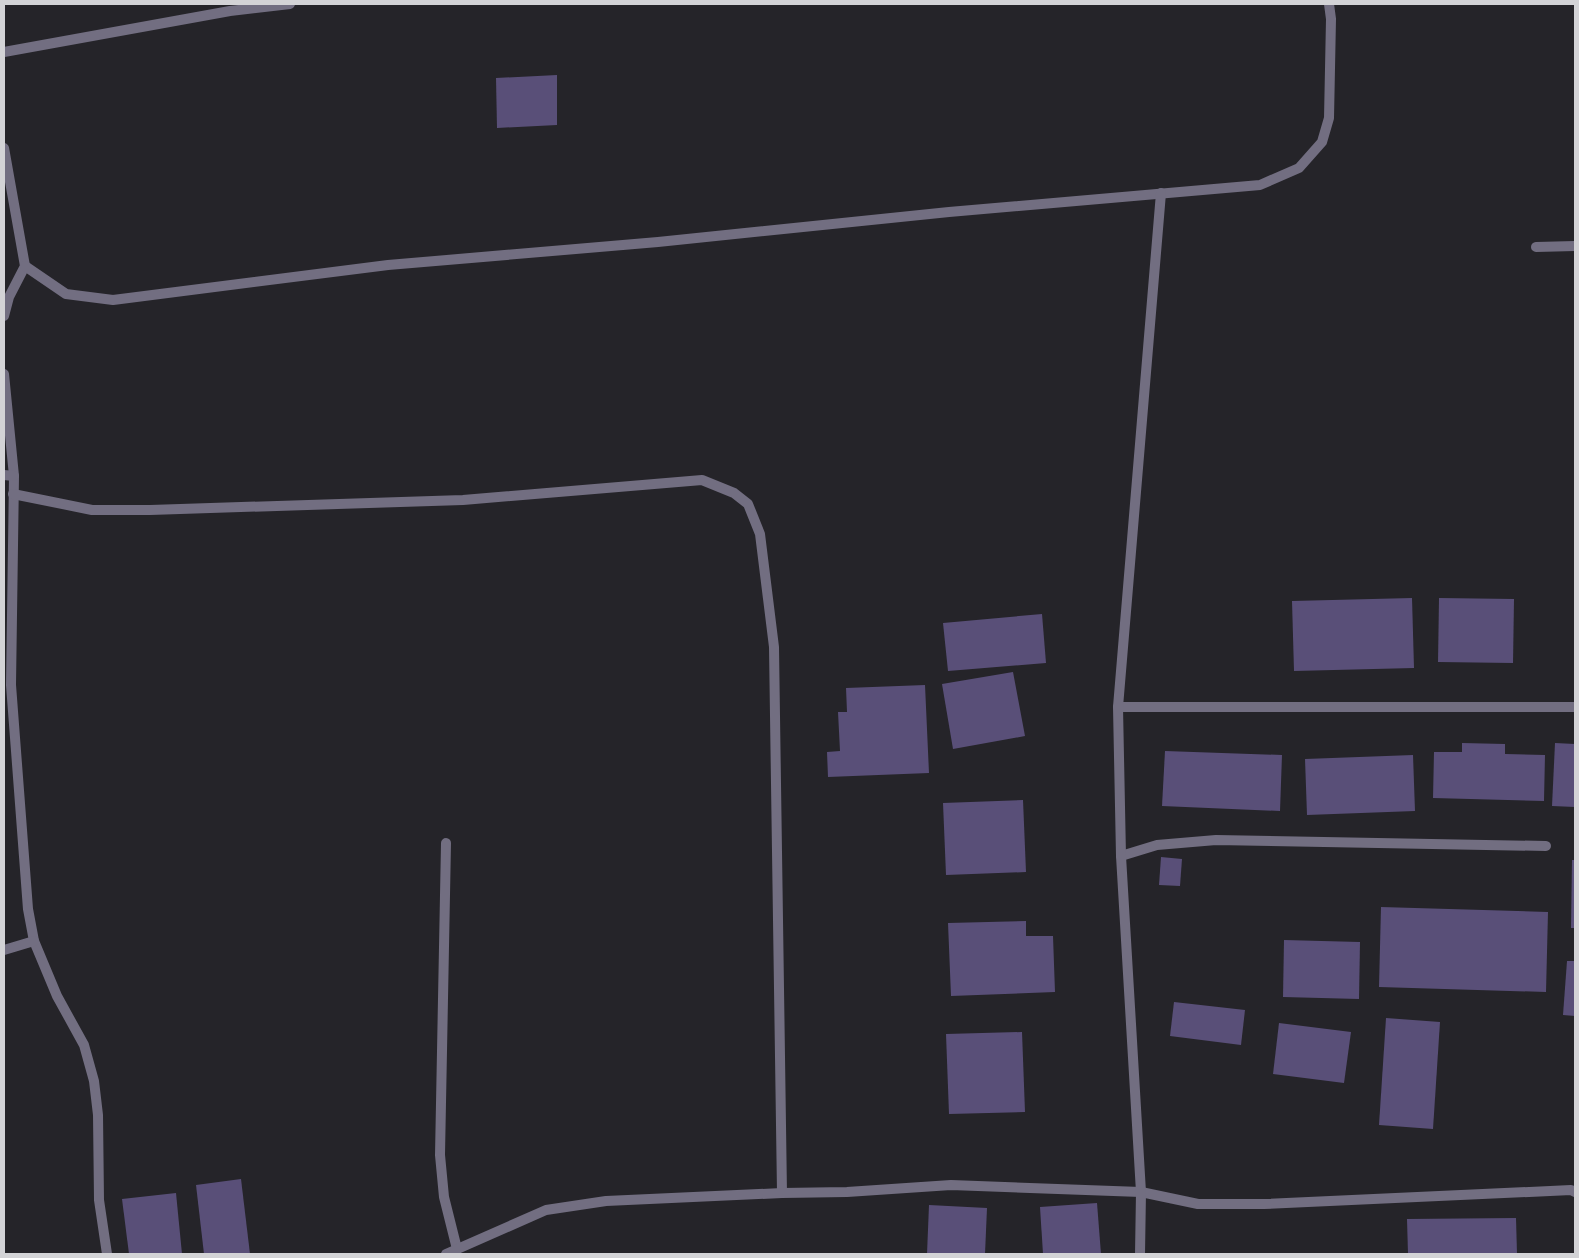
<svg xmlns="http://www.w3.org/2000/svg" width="1579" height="1258" font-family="'Work Sans',sans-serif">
	<rect width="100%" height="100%" fill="#252429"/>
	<g fill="#594f78">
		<polygon points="557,75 557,125 497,128 496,78"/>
		<polygon points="1412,598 1414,668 1294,671 1292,601"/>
		<polygon points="1439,598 1514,599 1513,663 1438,662"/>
		<polygon points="1042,614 1046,663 948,671 943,623"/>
		<polygon points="1013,672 1025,736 953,749 942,684"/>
		<polygon points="925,685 929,773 828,777 827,752 840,751 838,712 847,712 846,688"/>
		<polygon points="1462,743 1505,744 1505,754 1545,755 1544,801 1433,798 1434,752 1462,752"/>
		<polygon points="1555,743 1575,744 1575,807 1552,806"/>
		<polygon points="1165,751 1282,755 1280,811 1162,806"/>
		<polygon points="1413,755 1415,811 1307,815 1305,759"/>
		<polygon points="1023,800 1026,872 946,875 943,803"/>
		<polygon points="1161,857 1182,859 1180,886 1159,885"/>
		<polygon points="1572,860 1575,860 1575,928 1571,928"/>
		<polygon points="1381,907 1548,912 1546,992 1379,987"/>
		<polygon points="1026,921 1026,936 1053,936 1055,992 951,996 948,923"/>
		<polygon points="1284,940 1360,942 1359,999 1283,997"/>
		<polygon points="1567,961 1575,961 1575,1016 1563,1015"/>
		<polygon points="1174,1002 1245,1010 1241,1045 1170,1036"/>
		<polygon points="1386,1018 1440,1022 1433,1129 1379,1125"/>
		<polygon points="1279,1023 1351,1032 1344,1083 1273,1074"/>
		<polygon points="1022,1032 1025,1112 949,1114 946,1034"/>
		<polygon points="241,1179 250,1254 204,1254 196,1185"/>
		<polygon points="176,1193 182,1254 129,1254 122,1199"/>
		<polygon points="1097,1203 1101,1254 1043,1254 1040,1207"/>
		<polygon points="929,1205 987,1208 985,1254 927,1254"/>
		<polygon points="1516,1218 1517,1254 1408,1254 1407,1219"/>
	</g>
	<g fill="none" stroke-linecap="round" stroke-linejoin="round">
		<g stroke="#726e81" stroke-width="10">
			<polyline points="4,52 230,11 290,4"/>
			<polyline points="4,148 25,266 9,297 4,316"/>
			<polyline points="1536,247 1575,246"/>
			<polyline points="25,266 66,294 113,300 388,265 658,242 949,212 1260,185 1299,168 1322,142 1329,118 1331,19 1329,4"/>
			<polyline points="4,374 14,476 11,685 28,909 34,941 57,996 84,1045 94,1081 98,1115 99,1200 107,1254"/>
			<polyline points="4,475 14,476"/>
			<polyline points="13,494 92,510 150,510 463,500 702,480 734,493 748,504 760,534 774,647 782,1193"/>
			<polyline points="1118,707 1575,707"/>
			<polyline points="446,843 440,1155 444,1197 457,1249"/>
			<polyline points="1121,856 1157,845 1216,840 1546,846"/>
			<polyline points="4,950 34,941"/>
			<polyline points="446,1254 546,1210 606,1201 782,1193 847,1192 951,1185 1141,1192 1198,1204 1264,1204 1571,1190 1575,1192"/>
			<polyline points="1140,1254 1141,1192 1121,856 1118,707 1161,193"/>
		</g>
	</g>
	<rect width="1579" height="1258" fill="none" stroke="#d3d3d6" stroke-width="10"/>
</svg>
